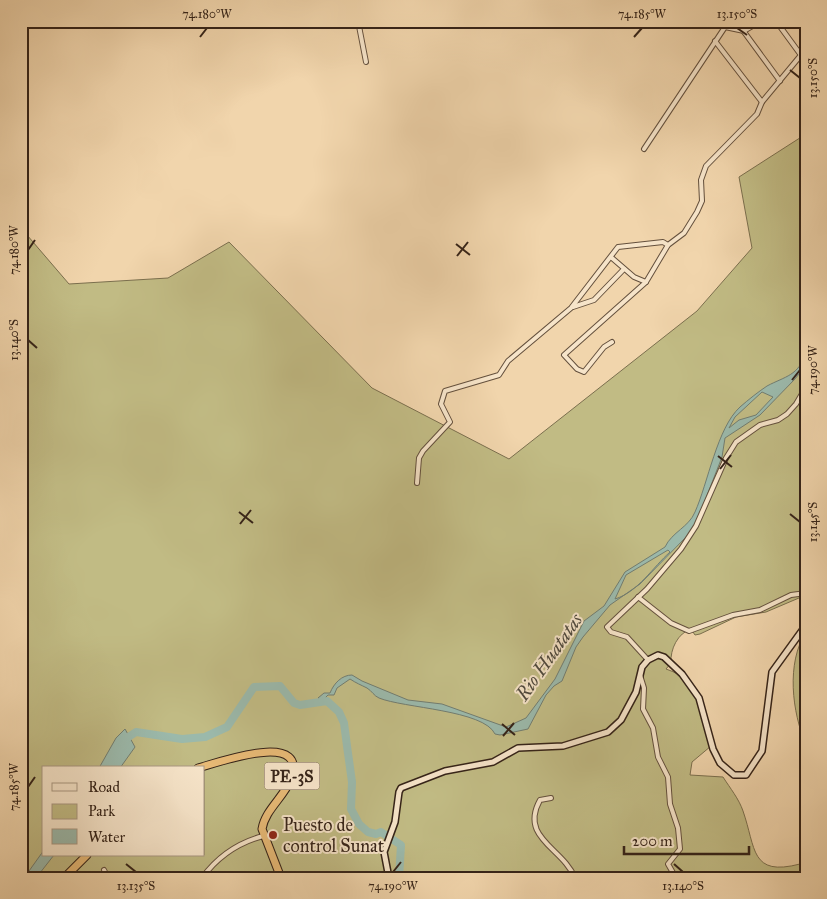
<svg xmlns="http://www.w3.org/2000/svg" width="827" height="899" font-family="'IM FELL Great Primer',serif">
	<rect width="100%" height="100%" fill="#f1d5ac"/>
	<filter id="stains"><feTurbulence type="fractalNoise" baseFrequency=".004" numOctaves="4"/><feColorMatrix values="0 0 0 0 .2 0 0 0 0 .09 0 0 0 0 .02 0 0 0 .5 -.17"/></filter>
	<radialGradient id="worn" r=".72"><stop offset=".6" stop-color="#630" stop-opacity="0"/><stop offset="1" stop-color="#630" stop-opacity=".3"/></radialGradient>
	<g fill="#c1bb84" stroke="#7b6f4e" fill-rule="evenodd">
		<path d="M806,134V595L766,612L736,617L700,634L695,635L691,629C678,633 670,649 671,663L666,669C700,680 707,713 711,746L692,762L690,775L723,777C730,788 739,799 743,811C756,848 750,877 800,864L806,854V878H21V228L69,284L168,278L229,242L372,388L509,459L697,311L752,248L739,177ZM44,768H204V855H44Z"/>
		<path d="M806,632V745C792,712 786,663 806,632Z"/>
	</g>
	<g fill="#9bb9ab" stroke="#727d70" fill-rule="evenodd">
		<path d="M806,353V366L794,380L760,415L725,438L722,457L697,521L687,536L640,584L610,605L583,637L576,647L562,681L554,686L546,695L528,729L500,735L495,734C484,710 403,708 379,698C374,696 372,691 367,688C361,685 356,683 350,679L337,688L334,695H328L323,700L318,698L324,693H330C334,683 342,675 352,675L362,681L408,700L442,704L506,727L526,718L555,679L584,621L604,606L625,572L665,547C672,532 689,527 695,512C708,483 717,428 740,407C748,400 758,392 767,386C786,376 798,376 806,353ZM762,392L773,397L756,415L739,420L729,428L735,417ZM668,550L670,552C653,567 638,592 615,599L626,575Z"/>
		<polygon points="125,729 135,747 120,768 99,768 116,738"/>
		<polygon points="44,850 44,855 54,855 36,878 24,878"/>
	</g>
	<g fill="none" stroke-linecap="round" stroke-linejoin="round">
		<polyline stroke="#9bb9ab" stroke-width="8" points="121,742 136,732 182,739 205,737 227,727 254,687 280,686 294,703 300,705 327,701 339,712 344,723 347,746 352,782 351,809 359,824 368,832 376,834 381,832 401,845 399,878"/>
		<g stroke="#64503d" stroke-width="6">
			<g id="street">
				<polyline points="358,21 366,62"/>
				<polyline points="736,21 780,81"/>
				<polyline points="776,21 806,62"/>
				<polyline points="725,27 744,31 761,21"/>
				<polyline points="715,41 762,102"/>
				<polyline points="644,149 729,21"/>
				<polyline points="612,258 634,277 646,282"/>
				<polyline points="573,307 594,300 624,269"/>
				<polyline points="612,342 604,347 584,372 577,369 564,355 646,282 668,245 684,233 697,212 702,201 701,180 706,166 757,114 762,102 806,49"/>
				<polyline points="417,483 419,458 423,451 450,422 441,404 445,391 499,375 508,361 571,308 618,247 663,242 668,245"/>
				<polyline points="638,597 671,623 689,631 733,615 760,610 791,595 806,593"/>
				<polyline points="648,660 627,637 611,632 607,627 647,589 681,549 696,526 726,458 736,442 760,425 778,420 787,414 796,404 806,387"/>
				<polyline points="640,675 644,688 643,709 653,728 658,757 668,777 670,804 678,828 680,849 668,864 676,878"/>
				<path d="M551,798L540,800C519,838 563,848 575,878"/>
				<polyline points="104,870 108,878"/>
				<path d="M202,878C218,856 237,843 263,836"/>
			</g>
		</g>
		<g stroke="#352318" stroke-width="8">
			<polyline id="secondary" points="389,878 384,852 395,822 399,792 401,788 445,771 493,762 518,748 563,746 608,732 621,720 636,692 642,667 648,660 658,655 664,657 682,674 699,698 713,749 720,763 734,775 746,775 762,751 772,672 806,625"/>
		</g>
		<g stroke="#352318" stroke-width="9">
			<g id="highway">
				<path d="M198,768C217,763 309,729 291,779C284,797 265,810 262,829L281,878"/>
				<polyline points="64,878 87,855"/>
			</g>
		</g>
		<use href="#street" stroke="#f6e4c9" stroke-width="4"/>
		<use href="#secondary" stroke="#f6e4c9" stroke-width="5"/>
		<use href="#highway" stroke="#e8ba76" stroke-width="7"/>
	</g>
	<path fill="none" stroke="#352318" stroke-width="2" d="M737,28L747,35M200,37L207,28M634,37L642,28M790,70L800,78M456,244L470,255M28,250L35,240M457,256L468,242M28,340L37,348M792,380L800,370M718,456L732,467M720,469L731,455M239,512L253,523M790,514L800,522M240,524L251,510M502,724L515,735M503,736L514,723M28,787L35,777M126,864L136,872M674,864L683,872M393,872L401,862"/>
	<circle fill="#8f2418" stroke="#f6e4c9" stroke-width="2" cx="273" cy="835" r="5"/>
	<g text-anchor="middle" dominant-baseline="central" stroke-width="4" stroke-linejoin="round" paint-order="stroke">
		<rect fill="#f6e4c9" stroke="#6f5d4d" stroke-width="1" x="264.5" y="762.5" width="55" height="27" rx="4"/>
		<g font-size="16" font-weight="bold" fill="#352318">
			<text x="292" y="776">PE-3S</text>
		</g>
		<g font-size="18" fill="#352318" stroke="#f6e4c9" text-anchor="start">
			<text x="283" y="825">Puesto de<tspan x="283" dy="21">control Sunat</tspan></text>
		</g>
		<g font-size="19" font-style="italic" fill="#4e483d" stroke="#f6e4c9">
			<text transform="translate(549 657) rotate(-55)">Rio Huatatas</text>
		</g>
	</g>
	<rect width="827" height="899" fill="none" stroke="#f1d5ac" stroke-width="55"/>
	<rect x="42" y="766" width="162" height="90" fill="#f6e4c9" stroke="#a99782"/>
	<rect x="52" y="783" width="25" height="8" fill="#f6e4c9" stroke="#a99782"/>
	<text x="88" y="792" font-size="15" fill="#352318">Road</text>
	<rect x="52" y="804" width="25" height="15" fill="#c1bb84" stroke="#a99782"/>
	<text x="88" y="816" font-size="15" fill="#352318">Park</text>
	<rect x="52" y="829" width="25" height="15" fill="#9bb9ab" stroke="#a99782"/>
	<text x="88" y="842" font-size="15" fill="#352318">Water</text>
	<path d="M624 846v8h125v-8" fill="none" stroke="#352318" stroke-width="2.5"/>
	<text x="632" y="846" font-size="15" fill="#352318" stroke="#f6e4c9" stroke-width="4" paint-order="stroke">200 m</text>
	<rect x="28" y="28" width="772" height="844" fill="none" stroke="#352318" stroke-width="2"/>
	<g font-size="12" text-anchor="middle" fill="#352318">
		<text x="207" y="18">74.180°W</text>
		<text x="642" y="18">74.185°W</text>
		<text x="737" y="18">13.150°S</text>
		<text transform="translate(813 78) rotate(-90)" y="4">13.150°S</text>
		<text transform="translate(14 250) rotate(-90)" y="4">74.180°W</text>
		<text transform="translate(14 340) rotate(-90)" y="4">13.140°S</text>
		<text transform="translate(813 370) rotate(-90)" y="4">74.190°W</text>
		<text transform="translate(813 522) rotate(-90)" y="4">13.145°S</text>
		<text transform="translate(14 787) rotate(-90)" y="4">74.185°W</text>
		<text x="136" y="890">13.135°S</text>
		<text x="393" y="890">74.190°W</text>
		<text x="683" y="890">13.140°S</text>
	</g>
	<rect width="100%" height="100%" filter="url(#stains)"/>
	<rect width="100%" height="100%" fill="url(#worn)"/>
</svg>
